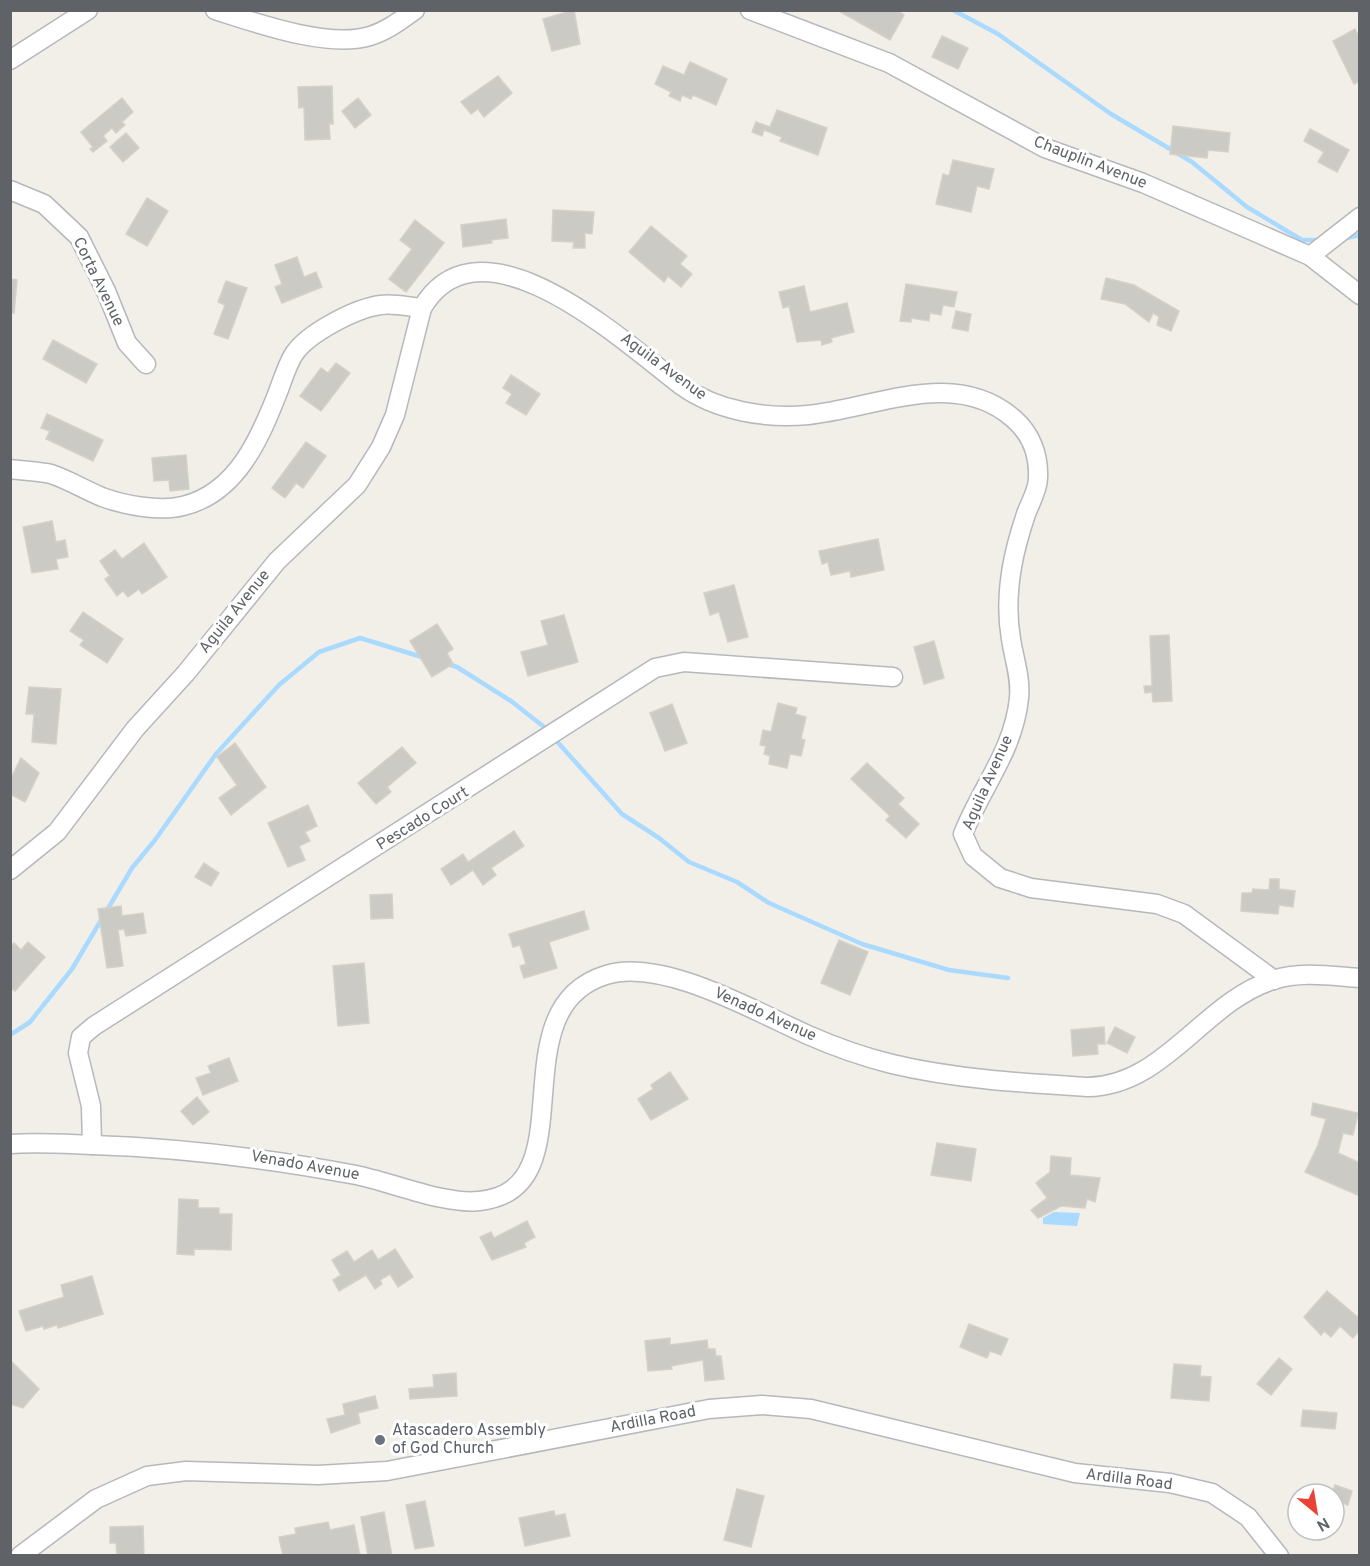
<svg xmlns="http://www.w3.org/2000/svg" width="1370" height="1566" font-family="Overpass,sans-serif">
	<rect width="100%" height="100%" fill="#f1efe8"/>
	<polygon fill="#aadaff" points="1054,1212 1080,1213 1077,1226 1043,1224 1043,1218"/>
	<g fill="none" stroke-linecap="round" stroke-linejoin="round">
		<g stroke="#aadaff" stroke-width="4.5">
			<polyline points="953,10 998,34 1111,114 1192,162 1247,207 1302,240 1321,240"/>
			<polyline points="1342,239 1360,235"/>
			<polyline points="448,664 457,667 511,701 548,730"/>
			<polyline points="553,737 622,814 659,838 689,862 737,882 769,903 862,944 949,970 1008,978"/>
			<polyline points="10,1035 30,1022 72,969 132,868 155,840 216,754 279,685 319,652 360,638 422,657"/>
		</g>
	</g>
	<g fill="#cccac5" stroke="#d6d1c6" stroke-width="1.5">
		<polygon points="574,10 580,44 552,51 543,19"/>
		<polygon points="837,10 897,10 904,15 890,40"/>
		<polygon points="1355,29 1360,39 1360,81 1354,84 1333,41"/>
		<polygon points="942,36 968,48 958,69 932,57"/>
		<polygon points="690,62 727,79 716,105 693,95 691,99 682,95 680,101 669,96 671,92 655,84 663,66 684,75"/>
		<polygon points="498,76 512,93 484,117 478,109 471,114 461,102"/>
		<polygon points="332,86 333,124 329,124 330,139 305,140 304,107 299,108 298,87"/>
		<polygon points="122,98 133,112 122,122 125,125 116,133 112,128 103,136 107,141 93,152 90,149 93,147 81,132"/>
		<polygon points="358,98 371,115 355,128 342,111"/>
		<polygon points="777,110 827,128 818,155 780,141 782,137 764,130 762,136 752,132 756,122 770,127"/>
		<polygon points="1173,126 1230,133 1228,152 1208,150 1207,158 1170,154"/>
		<polygon points="1310,129 1349,150 1337,172 1318,162 1324,152 1304,141"/>
		<polygon points="126,133 139,148 123,162 110,147"/>
		<polygon points="953,160 994,169 989,189 977,186 971,212 936,204 943,174 949,176"/>
		<polygon points="147,198 168,211 147,246 126,234"/>
		<polygon points="553,210 594,212 592,234 585,233 585,248 573,248 574,242 552,241"/>
		<polygon points="506,219 508,238 491,240 492,243 463,247 461,225"/>
		<polygon points="415,220 444,243 406,292 389,279 412,249 400,240"/>
		<polygon points="651,226 687,256 680,264 692,274 681,287 668,276 664,282 629,252"/>
		<polygon points="297,257 304,277 316,272 322,287 282,303 275,287 282,284 275,265"/>
		<polygon points="1106,278 1134,285 1179,311 1171,331 1157,325 1159,317 1153,313 1149,322 1125,304 1101,299"/>
		<polygon points="10,279 17,280 14,313 10,313"/>
		<polygon points="226,281 247,288 228,339 214,334 225,305 218,302"/>
		<polygon points="906,284 957,292 954,307 943,305 941,315 930,313 929,321 911,318 911,322 900,321"/>
		<polygon points="804,286 810,312 847,303 854,332 831,338 832,342 822,345 821,340 797,342 789,306 783,308 779,292"/>
		<polygon points="956,311 971,314 968,331 952,328"/>
		<polygon points="53,340 97,364 86,383 43,359"/>
		<polygon points="336,363 350,373 321,411 300,396 321,368 328,373"/>
		<polygon points="511,375 540,394 526,415 506,403 512,394 503,388"/>
		<polygon points="47,414 103,440 93,461 46,439 50,431 41,428"/>
		<polygon points="306,442 326,456 303,488 296,483 285,498 272,488"/>
		<polygon points="186,455 189,489 170,491 169,480 154,481 152,458"/>
		<polygon points="52,521 56,542 65,540 68,557 56,559 58,569 32,573 23,527"/>
		<polygon points="878,539 884,570 851,577 850,571 831,575 828,562 822,564 819,551"/>
		<polygon points="144,543 167,577 142,594 139,589 128,597 123,591 117,596 105,579 110,576 100,561 115,550 122,559"/>
		<polygon points="734,585 748,637 728,642 719,612 710,615 704,593"/>
		<polygon points="83,612 123,639 107,663 80,645 84,640 70,631"/>
		<polygon points="564,615 578,662 528,676 521,652 548,645 541,621"/>
		<polygon points="437,624 453,649 447,653 453,664 432,677 410,641"/>
		<polygon points="1169,635 1172,701 1153,702 1152,692 1145,693 1144,686 1152,686 1150,636"/>
		<polygon points="934,641 944,678 924,684 914,647"/>
		<polygon points="29,687 61,689 56,744 32,742 34,714 26,714"/>
		<polygon points="778,703 797,708 795,714 806,717 801,739 805,740 801,756 790,754 787,768 769,764 770,756 764,754 766,746 760,745 763,730 771,732"/>
		<polygon points="672,704 687,743 665,751 650,713"/>
		<polygon points="235,743 266,787 231,815 219,798 237,785 217,757"/>
		<polygon points="402,747 416,763 387,787 391,792 376,804 358,783"/>
		<polygon points="21,758 39,773 25,802 10,794 10,780"/>
		<polygon points="867,763 904,798 898,804 919,824 906,838 886,820 890,816 851,779"/>
		<polygon points="308,805 317,826 305,832 310,841 299,846 305,860 288,867 268,823"/>
		<polygon points="514,831 524,846 491,868 496,875 483,885 473,870 451,885 441,869 463,854 468,862"/>
		<polygon points="204,863 219,873 211,886 195,877"/>
		<polygon points="1270,879 1279,879 1279,889 1295,891 1293,907 1279,905 1278,914 1241,911 1242,893 1252,893 1253,889 1269,890"/>
		<polygon points="392,894 393,918 371,919 370,895"/>
		<polygon points="121,906 122,916 143,913 146,933 126,936 124,929 118,930 123,966 107,968 98,909"/>
		<polygon points="584,911 589,929 549,942 557,968 524,978 520,966 526,964 520,945 513,947 509,934"/>
		<polygon points="839,940 868,952 850,995 821,983"/>
		<polygon points="28,942 45,957 15,991 10,988 10,947 14,943 21,950"/>
		<polygon points="364,963 369,1023 338,1026 333,966"/>
		<polygon points="1104,1027 1105,1044 1097,1044 1098,1054 1073,1056 1071,1030"/>
		<polygon points="1115,1027 1135,1037 1127,1053 1107,1043"/>
		<polygon points="229,1058 238,1081 203,1095 196,1078 211,1073 208,1066"/>
		<polygon points="670,1072 688,1099 651,1120 638,1099 653,1089 651,1085"/>
		<polygon points="197,1097 209,1112 193,1125 181,1111"/>
		<polygon points="1313,1103 1358,1113 1353,1135 1343,1133 1338,1153 1360,1163 1360,1196 1305,1172 1318,1145 1326,1119 1311,1115"/>
		<polygon points="937,1143 976,1149 971,1181 931,1175"/>
		<polygon points="1051,1156 1071,1158 1070,1175 1100,1178 1095,1202 1087,1199 1085,1208 1061,1206 1038,1218 1031,1210 1047,1198 1036,1183 1050,1172"/>
		<polygon points="179,1199 198,1200 198,1208 219,1208 219,1214 232,1214 231,1250 194,1249 194,1255 177,1254"/>
		<polygon points="527,1221 535,1237 524,1243 526,1247 492,1260 480,1237 491,1232 494,1238"/>
		<polygon points="395,1249 413,1277 398,1287 390,1274 380,1280 382,1284 375,1289 366,1275 339,1291 333,1280 341,1275 332,1260 347,1251 354,1262 372,1250 378,1260"/>
		<polygon points="92,1276 103,1314 58,1328 57,1325 44,1329 43,1326 26,1331 19,1311 64,1297 61,1285"/>
		<polygon points="1327,1291 1360,1319 1360,1330 1353,1338 1340,1326 1331,1337 1324,1331 1321,1335 1304,1317"/>
		<polygon points="969,1324 1008,1339 1001,1355 990,1351 987,1358 960,1347"/>
		<polygon points="670,1338 670,1345 707,1340 708,1349 715,1349 716,1356 721,1356 724,1379 705,1381 703,1360 671,1366 672,1369 648,1371 645,1341"/>
		<polygon points="1279,1358 1292,1369 1271,1395 1257,1384"/>
		<polygon points="10,1360 39,1389 23,1408 10,1404"/>
		<polygon points="1174,1364 1201,1366 1200,1376 1211,1377 1209,1401 1171,1398"/>
		<polygon points="456,1373 457,1396 410,1399 409,1389 434,1387 433,1375"/>
		<polygon points="375,1396 378,1408 358,1413 360,1423 331,1433 327,1419 345,1415 343,1404"/>
		<polygon points="1303,1410 1337,1413 1335,1429 1301,1426"/>
		<polygon points="1335,1485 1352,1491 1348,1505 1334,1500 1332,1494"/>
		<polygon points="737,1489 764,1496 751,1547 724,1540"/>
		<polygon points="425,1501 434,1546 415,1549 406,1505"/>
		<polygon points="554,1511 555,1516 565,1514 570,1536 525,1546 519,1518"/>
		<polygon points="384,1512 392,1556 368,1556 361,1517"/>
		<polygon points="328,1522 330,1530 354,1525 360,1556 283,1556 279,1537 296,1534 295,1528"/>
		<polygon points="143,1526 144,1556 117,1556 116,1543 110,1543 110,1527"/>
	</g>
	<g fill="none" stroke-linecap="round" stroke-linejoin="round">
		<g stroke="#b5b8bc" stroke-width="21">
			<g id="minor">
				<path d="M215,10C256,23 329,49 370,36C387,31 401,20 415,10"/>
				<polyline points="750,10 889,63 1045,148 1143,183 1310,256 1360,295"/>
				<polyline points="10,60 88,10"/>
				<polyline points="10,190 44,204 79,237 106,291 127,343 146,364"/>
				<polyline points="1310,256 1360,217"/>
				<path d="M10,469C24,471 39,471 51,474C69,480 85,490 102,497C124,505 159,512 183,506C237,493 260,438 278,392C283,379 287,365 294,354C308,333 356,308 381,305C393,303 409,307 422,308"/>
				<path d="M10,870L57,832L135,729L186,673L277,561L357,485L381,447L395,415L422,308C481,208 626,344 682,386C717,411 766,419 808,415C876,408 955,367 1014,419C1031,434 1039,455 1038,478C1038,490 1030,503 1026,514C1020,532 1015,549 1012,567C1008,590 1007,616 1011,639C1014,659 1021,677 1019,698C1014,750 981,788 963,834L973,856L1000,878L1031,888L1157,904L1184,914L1274,980"/>
				<path d="M10,1144C38,1142 65,1144 93,1145C184,1148 266,1158 356,1175C391,1182 445,1205 479,1201C591,1190 495,1009 606,975C662,957 758,1013 808,1035C835,1047 864,1057 892,1064C955,1079 1022,1083 1087,1087C1165,1086 1203,1002 1273,980C1301,971 1331,976 1360,978"/>
				<polyline points="92,1145 91,1106 78,1053 81,1037 94,1026 655,668 684,662 893,677"/>
				<polyline points="20,1556 96,1499 147,1476 186,1471 318,1475 387,1471 709,1409 762,1405 811,1409 1075,1473 1170,1483 1212,1493 1248,1517 1279,1556"/>
			</g>
		</g>
		<use href="#minor" stroke="#fff" stroke-width="18"/>
	</g>
	<circle fill="#6b7280" stroke="#fff" stroke-width="2" cx="380" cy="1440" r="6"/>
	<g text-anchor="middle" dominant-baseline="central" stroke-width="6" stroke-linejoin="round" paint-order="stroke">
		<g font-size="16" fill="#5f6368" stroke="#fff">
			<text transform="translate(1090 163) rotate(21)">Chauplin Avenue</text>
			<text transform="translate(98 282) rotate(64)">Corta Avenue</text>
			<text transform="translate(663 367) rotate(36)">Aguila Avenue</text>
			<text transform="translate(235 612) rotate(-51)">Aguila Avenue</text>
			<text transform="translate(988 783) rotate(-66)">Aguila Avenue</text>
			<text transform="translate(423 819) rotate(-32)">Pescado Court</text>
			<text transform="translate(765 1015) rotate(24)">Venado Avenue</text>
			<text transform="translate(305 1166) rotate(10)">Venado Avenue</text>
			<text transform="translate(653 1420) rotate(-11)">Ardilla Road</text>
			<text transform="translate(1129 1480) rotate(7)">Ardilla Road</text>
		</g>
		<g font-size="16" fill="#5b616d" stroke="#fff" text-anchor="start">
			<text x="392" y="1431">Atascadero Assembly<tspan x="392" dy="18">of God Church</tspan></text>
		</g>
	</g>
	<rect width="1370" height="1566" fill="none" stroke="#5f6368" stroke-width="24"/>
	<g transform="translate(1316 1512) rotate(150)"><circle r="28" fill="#ffffff" stroke="#bfc1c3" stroke-width="1.5"/>
	<path d="M0-4.5L10 22L0 15L-10 22Z" fill="#ea4335"/>
	<text y="-9" font-size="16" font-weight="bold" text-anchor="middle" fill="#5f6368">N</text>
	</g>
</svg>
